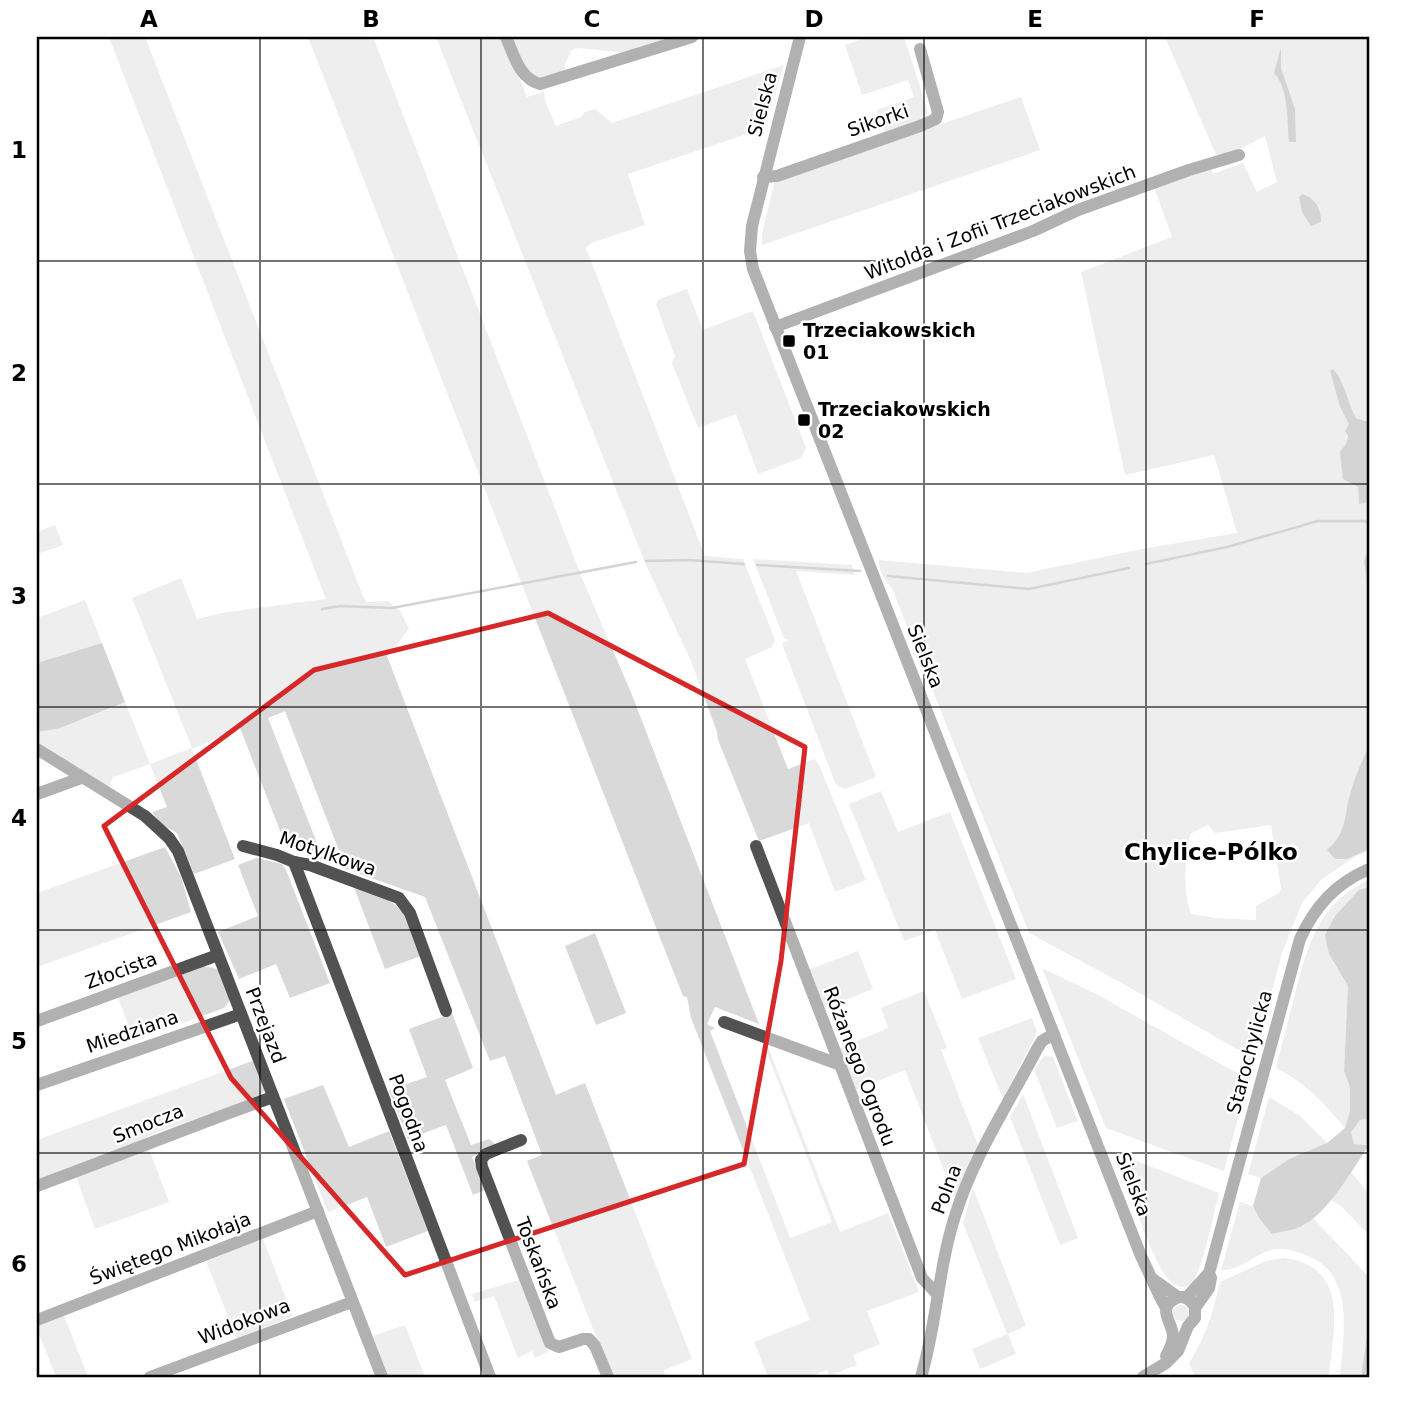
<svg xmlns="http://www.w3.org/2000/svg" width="1406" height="1414" font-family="'DejaVu Sans',sans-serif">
	<rect width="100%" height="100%" fill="#fff"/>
	<g fill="#d9d9d9" fill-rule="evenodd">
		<polygon points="109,37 145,37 363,596 366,602 388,601 401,612 409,629 387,656 556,1095 585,1083 692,1359 664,1370 666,1377 612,1377 527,1161 542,1155 505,1056 490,1061 425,897 346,869 285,711 268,718 324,861 286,846 240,728 192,749 235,859 194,874 177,833 161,824 152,812 167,807 150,764 113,777 109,788 37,745 37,732 81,720 125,702 150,764 192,748 132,598 181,578 197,619 227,612 326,599"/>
		<polygon points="308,37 373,37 582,578 632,695 759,1024 715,1007 707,1024 715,1028 710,1031 790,1238 832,1222 764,1045 768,1047 840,1232 888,1213 919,1292 867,1311 880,1344 853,1355 857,1365 830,1375 827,1370 808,1377 768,1377 754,1342 810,1320 691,1018 687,997 683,996 642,892"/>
		<polygon points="436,37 503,37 527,97 544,92 545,101 556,126 581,117 585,112 595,109 612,123 784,65 765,128 628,174 645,225 591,243 586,248 705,556 743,559 775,640 772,647 745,659 788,769 815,759 819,765 866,880 835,892 809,823 759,841 718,740 717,732 691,661 646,565"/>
		<polygon points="512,37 680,37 620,57 619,52 578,48 572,50 564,66 566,70 537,80 523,67"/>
		<polygon points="869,37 904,37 928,112 923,121 886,135 877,110 914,97 908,80 862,95 845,45"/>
		<path d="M1165,37H1369V230L1367,237L1369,244V422L1356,418C1345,400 1344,389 1330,371L1340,407L1349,424L1346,444L1351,484L1358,487L1359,504L1369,502V543L1364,562L1369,596V851L1356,856L1322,879L1302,903L1282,953L1224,1171L1106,1128L1042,968L1098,995L1242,1076L1247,1055L1127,986L1029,933L892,588C884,580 879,572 879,560L1026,573L1142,549L1237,533L1214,455L1125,475L1081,272L1172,237L1154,187L1210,168L1213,174L1243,163L1257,192L1277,182L1265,136L1237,151L1217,157ZM1208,825L1215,833L1271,825L1281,888L1279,893L1256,906V920L1216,918L1191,914C1182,888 1185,860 1190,834Z"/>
		<polygon points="1021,97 1040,150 762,245 762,234 775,180"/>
		<polygon points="687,289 703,330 753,311 806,448 801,458 758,474 736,414 698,428 672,363 675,357 656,304 659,299"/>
		<polygon points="55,525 63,545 37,554 37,532"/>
		<polygon points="753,559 852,565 855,575 796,571 876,777 845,789 836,785 782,644 789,640 784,638"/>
		<polygon points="85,600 102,643 37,663 37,618"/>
		<polygon points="881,791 898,832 950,812 1016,979 962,999 935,930 904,941 849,804"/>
		<polygon points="165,847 181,877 191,912 37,967 37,893"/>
		<polygon points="257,858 282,864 286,870 330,983 290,998 276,964 239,979 218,932 258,916 238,865"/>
		<path d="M1369,880V887L1359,890L1329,954L1348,986L1344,1071L1350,1087V1111L1345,1128C1324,1103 1306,1083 1276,1068C1282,1043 1289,1018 1295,994C1307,946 1320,901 1369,880Z"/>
		<path d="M357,886C405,906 405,908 421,956L385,969L355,890Z"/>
		<polygon points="595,933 626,1013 596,1025 565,946"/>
		<polygon points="858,951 873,989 824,1008 808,970"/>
		<polygon points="203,966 218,969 230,1000 224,1008 134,1041 117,995"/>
		<polygon points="924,991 947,1048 941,1050 978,1145 955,1199 905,1070 856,1090 840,1048 888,1028 881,1008"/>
		<polygon points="452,1013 473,1068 445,1080 471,1145 489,1139 496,1145 472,1157 485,1190 473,1195 446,1125 408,1139 389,1090 427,1077 409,1029"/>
		<polygon points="1032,1018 1037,1032 1003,1099 978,1038"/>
		<polygon points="1044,1056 1053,1057 1078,1121 1057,1128 1034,1070"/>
		<polygon points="255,1060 265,1088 261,1096 155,1133 126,1149 37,1182 37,1140"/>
		<polygon points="323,1085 349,1147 389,1131 428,1231 386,1247 367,1197 328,1212 284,1099"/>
		<polygon points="1023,1094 1078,1238 1060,1245 1010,1117"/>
		<polygon points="1269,1097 1299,1115 1327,1143 1289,1159 1261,1178 1248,1174"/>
		<polygon points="1369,1119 1369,1144 1354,1145 1350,1132 1360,1120"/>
		<polygon points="149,1149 169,1202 95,1229 76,1176"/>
		<path d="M1116,1153L1219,1193C1214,1211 1202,1275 1190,1285C1183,1289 1175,1286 1170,1281C1151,1262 1127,1182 1116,1153Z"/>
		<polygon points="1350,1171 1369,1193 1369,1235 1341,1206 1331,1200"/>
		<polygon points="973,1188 1026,1326 1008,1334 1016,1354 980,1369 972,1349 1007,1334 963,1223"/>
		<path d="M1240,1202L1253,1206L1259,1218L1303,1227L1313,1218L1369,1277V1321L1361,1377H1340C1343,1336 1356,1276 1308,1256C1297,1251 1282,1247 1271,1250C1253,1255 1240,1271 1221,1270Z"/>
		<polygon points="263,1239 293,1316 237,1339 206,1261"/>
		<path d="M1284,1258C1351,1266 1333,1330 1329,1377H1195L1189,1363C1206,1337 1213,1312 1220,1282L1266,1261Z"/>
		<polygon points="519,1280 548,1352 535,1358 532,1351 518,1358 494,1296 475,1302 472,1294"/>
		<circle cx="1181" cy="1313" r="8"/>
		<polygon points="64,1315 88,1377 56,1377 37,1329 37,1325"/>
		<polygon points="405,1325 425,1377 388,1377 373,1336"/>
	</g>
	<g fill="#a0a0a0">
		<path d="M1281,47V68L1295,109L1296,142H1289C1287,122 1289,88 1274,73Z"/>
		<path d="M1302,194C1315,198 1321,208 1321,222L1311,226L1302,212L1299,197Z"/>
		<path d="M1333,369C1345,382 1347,402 1356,418L1369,422V502L1359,504L1358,487L1343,479L1340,452L1346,444L1348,436L1345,431L1349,424L1340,407L1330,371Z"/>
		<polygon points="1369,543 1369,596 1364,562"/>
		<polygon points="102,643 125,702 60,728 37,732 37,663"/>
		<path d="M1369,746V849L1347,859H1335L1327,850C1349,831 1343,814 1352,788C1356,774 1363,759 1369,746Z"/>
		<path d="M1369,887V1119L1360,1120L1351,1132L1354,1144L1369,1145C1352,1170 1330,1210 1304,1225C1296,1230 1282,1231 1272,1234L1259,1218L1253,1206L1261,1178L1289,1159L1327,1143L1345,1128L1350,1111V1087L1344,1071L1348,986L1329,954L1325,935L1335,916L1359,890Z"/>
		<polygon points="1369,1321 1369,1377 1361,1377"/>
	</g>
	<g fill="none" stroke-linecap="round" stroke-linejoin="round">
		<g stroke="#a0a0a0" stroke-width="2.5">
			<polyline points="646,561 688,560 744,564"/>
			<polyline points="1146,564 1227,547 1318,521 1365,521 1369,524"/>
			<polyline points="757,565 860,571"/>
			<polyline points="888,576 1029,589 1129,568"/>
			<polyline points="322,609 340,606 392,608 636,562"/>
		</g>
		<g stroke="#525252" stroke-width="12">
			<path d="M506,37C514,55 519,78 540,84L692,37"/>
			<path d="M800,37L752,226L750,251L753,269L1141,1256C1150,1274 1156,1291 1166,1308"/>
			<polyline points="763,177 777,176 920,126 936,119 938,112 920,49"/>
			<polyline points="775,327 1033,231 1078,210 1189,170 1239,155"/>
			<polyline points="37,749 145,816 169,838 178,851 382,1377"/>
			<polyline points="37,794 81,778"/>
			<polyline points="243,846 277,855 294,862 310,865 399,898 410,913 446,1011"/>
			<polyline points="756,846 922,1278 937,1294"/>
			<polyline points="294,862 490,1377"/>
			<polyline points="37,1021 218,955"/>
			<polyline points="724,1022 838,1064"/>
			<polyline points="37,1085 241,1014"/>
			<polyline points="521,1140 486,1154 481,1160 482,1167 550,1343 559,1347 583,1339 589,1339 595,1346 608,1377"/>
			<path d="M37,1186C116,1157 194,1125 273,1097"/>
			<polyline points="1153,1279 1178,1297"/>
			<polyline points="1186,1298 1209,1273"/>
			<polyline points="37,1320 318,1211"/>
			<path d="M1166,1356C1170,1349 1173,1343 1173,1335C1172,1323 1158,1309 1173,1300C1176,1297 1180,1297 1183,1297C1190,1299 1193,1303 1195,1308"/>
			<polyline points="150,1377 352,1302"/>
			<path d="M921,1377C937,1324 938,1269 955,1216C973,1157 1009,1103 1037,1049L1042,1041L1054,1034"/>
			<path d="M1143,1377L1166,1363L1178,1351L1188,1326L1195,1318V1308L1209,1288L1211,1278L1209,1273L1300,939C1315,906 1336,883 1369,869"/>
		</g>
	</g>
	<path d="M0 0H1406V1414H0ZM548,613L805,747L781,961L744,1164L405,1275L231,1078L104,826L314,670Z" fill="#fff" fill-opacity=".55" fill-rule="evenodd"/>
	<path fill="none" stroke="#d62828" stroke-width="5" stroke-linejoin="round" d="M548,613L805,747L781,961L744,1164L405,1275L231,1078L104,826L314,670Z"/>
	<path fill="none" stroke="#000" stroke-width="2" stroke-opacity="0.55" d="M260,37V1377M481,37V1377M703,37V1377M924,37V1377M1146,37V1377M37,261H1369M37,484H1369M37,707H1369M37,930H1369M37,1153H1369"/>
	<g fill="#000" stroke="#fff" stroke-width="2.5">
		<rect x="782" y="334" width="14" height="14" rx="3.5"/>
		<rect x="797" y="413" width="14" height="14" rx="3.5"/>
	</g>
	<g text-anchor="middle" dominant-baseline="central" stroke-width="5" stroke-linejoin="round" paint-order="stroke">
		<g font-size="19" fill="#000" stroke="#fff">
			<text transform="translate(762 104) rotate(-75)">Sielska</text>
			<text transform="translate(878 120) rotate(-19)">Sikorki</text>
			<text transform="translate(1000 222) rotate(-21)">Witolda i Zofii Trzeciakowskich</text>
			<text transform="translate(926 656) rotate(68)">Sielska</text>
			<text transform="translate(328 853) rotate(19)">Motylkowa</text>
			<text transform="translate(121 970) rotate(-20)">Złocista</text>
			<text transform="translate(266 1025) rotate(69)">Przejazd</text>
			<text transform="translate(132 1031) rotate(-19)">Miedziana</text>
			<text transform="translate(1249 1052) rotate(-75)">Starochylicka</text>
			<text transform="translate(860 1066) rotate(69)">Różanego Ogrodu</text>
			<text transform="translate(409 1113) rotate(70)">Pogodna</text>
			<text transform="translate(148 1123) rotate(-22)">Smocza</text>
			<text transform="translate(1134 1184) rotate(69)">Sielska</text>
			<text transform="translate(946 1189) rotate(-69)">Polna</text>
			<text transform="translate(170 1248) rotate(-21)">Świętego Mikołaja</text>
			<text transform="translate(539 1263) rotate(69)">Toskańska</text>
			<text transform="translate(244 1321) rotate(-21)">Widokowa</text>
		</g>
		<g font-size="19" font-weight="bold" fill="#000" stroke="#fff" text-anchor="start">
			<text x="803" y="330">Trzeciakowskich<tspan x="803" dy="22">01</tspan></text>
			<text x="818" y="409">Trzeciakowskich<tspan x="818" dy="22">02</tspan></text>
		</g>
		<g font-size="23" font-weight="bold" fill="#000" stroke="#fff">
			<text x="1211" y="852">Chylice-Pólko</text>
		</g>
	</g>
	<rect width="1406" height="1414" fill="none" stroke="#ffffff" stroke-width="77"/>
	<rect x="38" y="38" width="1330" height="1338" fill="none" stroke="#000" stroke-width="2.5"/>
	<g font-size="23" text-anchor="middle" font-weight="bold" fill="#000">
		<text x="149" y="27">A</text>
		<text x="371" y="27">B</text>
		<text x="592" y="27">C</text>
		<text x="814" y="27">D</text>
		<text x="1035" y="27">E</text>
		<text x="1257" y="27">F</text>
		<text x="19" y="158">1</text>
		<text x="19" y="381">2</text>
		<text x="19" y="604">3</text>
		<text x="19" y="826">4</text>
		<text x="19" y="1049">5</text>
		<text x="19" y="1272">6</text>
	</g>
</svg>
